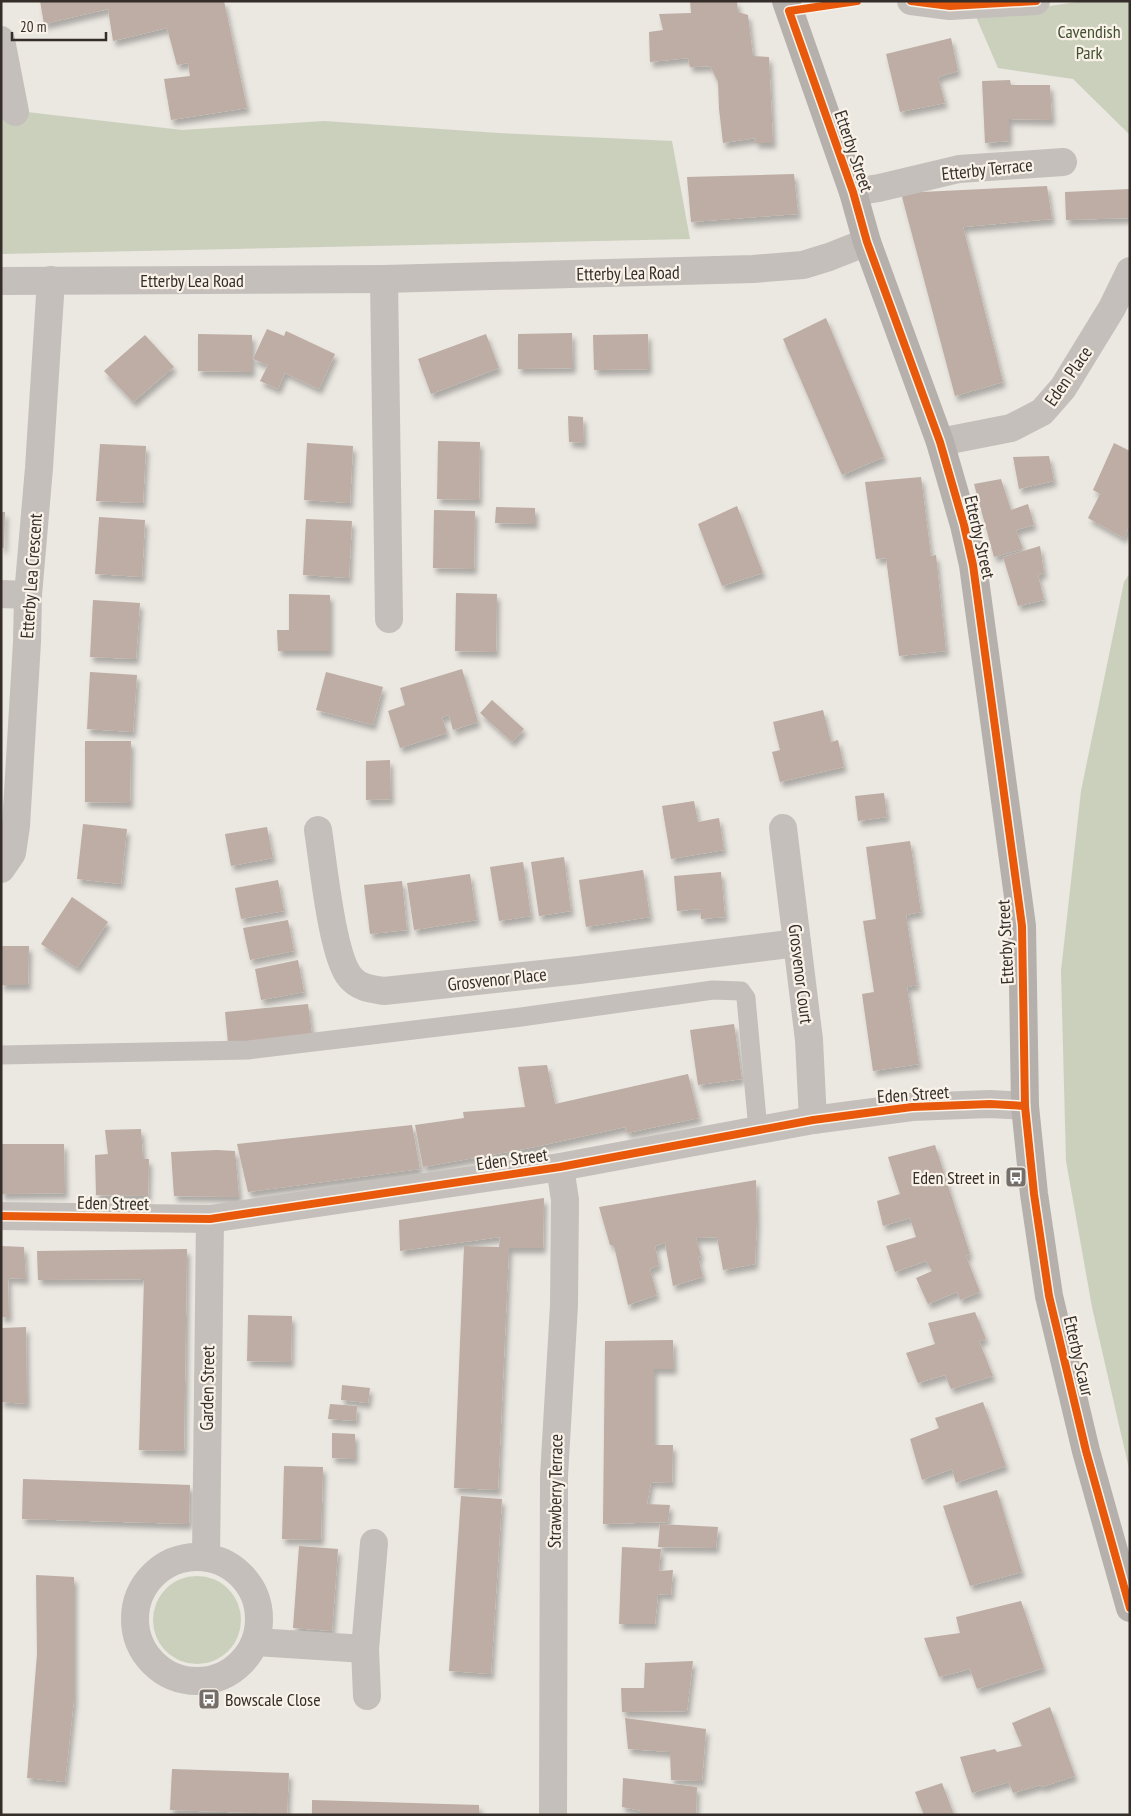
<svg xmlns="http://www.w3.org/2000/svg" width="1131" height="1816" font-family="'PT Sans Narrow',sans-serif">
	<defs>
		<filter id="shadow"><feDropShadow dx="3" dy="5.5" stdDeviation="2.5" flood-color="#0004"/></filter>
	</defs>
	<rect width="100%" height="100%" fill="#ebe7e1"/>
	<g fill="#cbd0bc">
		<polygon points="1083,1 1130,1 1130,135 1073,79 998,68 976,17"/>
		<polygon points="1,109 182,130 324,121 499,133 672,141 690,239 1,254"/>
		<polygon points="1130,573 1130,1473 1092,1307 1066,1161 1061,971 1081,791 1124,582"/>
		<circle cx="197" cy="1620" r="44"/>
	</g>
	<g fill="#bdada4" filter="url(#shadow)">
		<polygon points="40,1 224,1 247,108 171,120 164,79 190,76 188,63 177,65 167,28 113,41 108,9 44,24"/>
		<polygon points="690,1 737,1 738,12 748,15 753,56 769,57 773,143 755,143 756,138 723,143 719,109 718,82 710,66 690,67 688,58 650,62 649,32 663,30 659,14 691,13"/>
		<polygon points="951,38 958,71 938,77 945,103 900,112 886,54"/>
		<polygon points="1010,80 1011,85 1050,85 1052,120 1009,119 1009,141 985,143 982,81"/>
		<polygon points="794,174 798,214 691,222 687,177"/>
		<polygon points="1047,186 1052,219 963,227 1003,382 955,396 901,193"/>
		<polygon points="1130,189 1130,218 1066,220 1065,192"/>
		<polygon points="826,318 884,457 842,475 783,339"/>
		<polygon points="267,329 284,336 286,331 335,354 319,389 285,373 278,389 260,381 268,365 253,359"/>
		<polygon points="572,333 573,368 518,369 518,334"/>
		<polygon points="198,334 252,335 252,372 198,371"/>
		<polygon points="486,334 499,368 431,394 418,359"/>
		<polygon points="648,334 649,369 594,370 593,335"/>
		<polygon points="145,335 174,367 133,402 104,371"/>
		<polygon points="568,416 583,417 584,443 569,442"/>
		<polygon points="438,441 480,442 479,500 437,499"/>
		<polygon points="307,443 353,446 350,503 304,500"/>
		<polygon points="1114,443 1130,451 1130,523 1124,538 1088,518 1100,494 1093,490"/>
		<polygon points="100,444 146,446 143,503 96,501"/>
		<polygon points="1049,456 1054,481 1019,489 1013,457"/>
		<polygon points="921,477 931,556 936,555 946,651 899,656 886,558 876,559 865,482"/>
		<polygon points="1001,479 1011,510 1028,504 1034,525 1016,530 1023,549 994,557 974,484"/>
		<polygon points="737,506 763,573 722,586 698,524"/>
		<polygon points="496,507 535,508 535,524 495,523"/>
		<polygon points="434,510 475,511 474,569 433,568"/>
		<polygon points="1,512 5,512 4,548 1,547"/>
		<polygon points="99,517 145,520 142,577 95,574"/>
		<polygon points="306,519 352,521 349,578 303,575"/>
		<polygon points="1040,546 1044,573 1038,575 1044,600 1018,606 1003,557"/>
		<polygon points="456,593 497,594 496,652 455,651"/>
		<polygon points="289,594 330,595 330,651 278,651 277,630 289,630"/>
		<polygon points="93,600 140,603 136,659 90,657"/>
		<polygon points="462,669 478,722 453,730 449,715 442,717 447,733 400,748 388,711 405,705 400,688"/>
		<polygon points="90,672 137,675 133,732 87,729"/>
		<polygon points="326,672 383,687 373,725 316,710"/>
		<polygon points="492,700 524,729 512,742 480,713"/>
		<polygon points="823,710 831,742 838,740 844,767 780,782 772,752 780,750 773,722"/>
		<polygon points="85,741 131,741 130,803 85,802"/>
		<polygon points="390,760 391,799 366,800 366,761"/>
		<polygon points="884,793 887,817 858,821 855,796"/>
		<polygon points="694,801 698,822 719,818 724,850 671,859 662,806"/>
		<polygon points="83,824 127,829 121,884 77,879"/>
		<polygon points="267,827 273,858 231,866 225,834"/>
		<polygon points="910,841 921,912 906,915 917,985 907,987 919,1064 873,1071 862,994 874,992 863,921 876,919 866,847"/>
		<polygon points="564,857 571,911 539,916 531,862"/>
		<polygon points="523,862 531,916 499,921 490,867"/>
		<polygon points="643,870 650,917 586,927 579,880"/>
		<polygon points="721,872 725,917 701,919 700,909 677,911 674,876"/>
		<polygon points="470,874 477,920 414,930 407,883"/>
		<polygon points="278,880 284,911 241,919 235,888"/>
		<polygon points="402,881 407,930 370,934 364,885"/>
		<polygon points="72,897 108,922 77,968 41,944"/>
		<polygon points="288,920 294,951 250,960 243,928"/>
		<polygon points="1,946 29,946 28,985 1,985"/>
		<polygon points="298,960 304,992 261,1000 255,969"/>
		<polygon points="308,1004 312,1035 228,1043 225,1012"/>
		<polygon points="734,1024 742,1079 698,1085 690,1030"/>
		<polygon points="547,1065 555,1104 688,1074 699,1118 627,1133 625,1127 535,1147 423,1167 415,1125 464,1118 463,1112 525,1107 518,1067"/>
		<polygon points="412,1125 420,1169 248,1192 237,1144"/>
		<polygon points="141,1129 143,1159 149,1159 148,1196 96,1195 95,1155 108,1154 105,1130"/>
		<polygon points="1,1144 64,1144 65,1193 1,1194"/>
		<polygon points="935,1145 970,1254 966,1256 980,1292 960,1300 957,1292 928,1304 916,1278 932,1271 926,1261 895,1272 886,1246 916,1237 910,1218 883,1226 877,1201 900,1194 888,1157"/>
		<polygon points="217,1150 235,1151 239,1197 174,1196 171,1152"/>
		<polygon points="756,1180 757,1219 755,1264 723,1270 717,1237 696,1238 701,1256 698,1257 703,1277 673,1286 665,1243 655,1246 659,1265 650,1269 657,1295 628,1305 614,1246 610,1245 599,1207"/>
		<polygon points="544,1198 543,1248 509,1248 498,1490 454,1488 464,1246 499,1247 500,1237 400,1251 399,1220"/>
		<polygon points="1,1246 24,1247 26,1279 8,1278 9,1317 1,1317"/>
		<polygon points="187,1249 184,1451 139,1450 144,1279 38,1280 37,1251"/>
		<polygon points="975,1312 986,1339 979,1341 993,1376 951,1389 945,1375 918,1383 906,1353 935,1344 928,1323"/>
		<polygon points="248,1315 292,1316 291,1362 247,1361"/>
		<polygon points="26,1327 27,1404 1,1402 1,1328"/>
		<polygon points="673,1340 674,1369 654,1369 654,1445 673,1445 672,1483 651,1482 647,1504 670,1505 668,1522 603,1524 605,1341"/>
		<polygon points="342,1385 370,1388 368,1403 341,1400"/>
		<polygon points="983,1402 1006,1466 956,1483 952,1469 922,1480 910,1439 939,1428 935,1418"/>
		<polygon points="330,1404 357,1406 356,1421 328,1419"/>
		<polygon points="332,1433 355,1434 355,1459 332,1458"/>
		<polygon points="284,1466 323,1467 321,1540 282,1539"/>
		<polygon points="23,1479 190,1485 189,1524 22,1519"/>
		<polygon points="997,1490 1022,1572 970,1586 943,1506"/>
		<polygon points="461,1496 502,1499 491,1674 449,1671"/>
		<polygon points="660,1524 718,1527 716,1548 658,1547"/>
		<polygon points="299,1546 338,1549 332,1631 293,1628"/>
		<polygon points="622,1547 661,1549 659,1571 673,1570 671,1595 658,1594 655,1624 619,1624"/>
		<polygon points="36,1575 74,1577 74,1699 65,1782 27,1778 37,1654"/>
		<polygon points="1021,1601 1044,1668 977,1689 970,1669 939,1677 924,1638 960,1633 956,1617"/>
		<polygon points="693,1661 687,1711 622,1712 621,1688 644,1688 645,1663"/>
		<polygon points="1050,1707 1075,1776 1042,1787 1040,1785 1013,1793 1009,1782 972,1793 960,1757 995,1749 997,1752 1022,1746 1012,1723"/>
		<polygon points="625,1718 706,1729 702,1781 671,1780 670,1752 628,1749"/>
		<polygon points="172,1769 289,1773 287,1814 170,1810"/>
		<polygon points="623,1778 697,1787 696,1815 642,1815 642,1811 622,1807"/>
		<polygon points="942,1783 954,1815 924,1815 915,1792"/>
		<polygon points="312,1800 479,1805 479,1815 312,1815"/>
	</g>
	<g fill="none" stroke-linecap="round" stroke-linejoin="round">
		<polyline stroke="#c4bfba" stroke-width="19" points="1,1055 248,1050 521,1017 713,990 741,991 746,998 758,1130"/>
		<g stroke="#c4bfba" stroke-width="28">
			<polyline points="911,1 950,6 1036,1"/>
			<polyline points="1,40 15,112"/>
			<polyline points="853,192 879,188 959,169 1063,162"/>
			<polyline points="384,279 389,619"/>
			<polyline points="1,281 384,279 753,269 803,265 829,257 867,242"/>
			<polyline points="940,442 1011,428 1042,412 1063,388 1112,308 1130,271"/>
			<polyline points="1,594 28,595"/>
			<polyline points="783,828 809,1040 813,1120"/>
			<path d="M318,830C323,861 332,956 350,977C359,988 371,989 384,991L579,970L797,943"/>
			<polyline points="1,869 12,853 16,826 27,642 28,595 39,468 51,280"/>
			<polyline points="1,1216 210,1219 560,1167 813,1120 912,1107 990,1104 1025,1106"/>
			<circle cx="197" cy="1619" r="62"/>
			<polyline points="206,1557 210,1219"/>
			<polyline points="256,1642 365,1649"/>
			<polyline points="367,1696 365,1649 374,1543"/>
			<polyline points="553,1815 554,1476 564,1305 565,1200 560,1167"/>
		</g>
		<polyline stroke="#b5b0ab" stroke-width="28" points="786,1 853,192 867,242 940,442 964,525 973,565 1022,926 1025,1106 1034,1194 1049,1296 1086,1451 1130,1608"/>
		<g stroke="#f8f2e9" stroke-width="11">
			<g id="cycleway">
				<polyline points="857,1 789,11 853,192 867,242 940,442 964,525 973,565 1022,926 1025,1106 1034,1194 1049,1296 1086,1451 1130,1608"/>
				<polyline points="911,1 950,6 1036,1"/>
				<polyline points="1,1216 210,1219 560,1167 813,1120 912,1107 990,1104 1025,1106"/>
			</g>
		</g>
		<use href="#cycleway" stroke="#e8590c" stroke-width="8"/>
	</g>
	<defs>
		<g id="bus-square" transform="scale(1.125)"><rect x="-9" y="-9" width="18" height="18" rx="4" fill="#756e69" stroke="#f8f2e9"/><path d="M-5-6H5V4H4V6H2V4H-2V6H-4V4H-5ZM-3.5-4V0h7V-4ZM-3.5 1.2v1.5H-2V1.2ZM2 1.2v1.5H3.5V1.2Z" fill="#fff"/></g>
	</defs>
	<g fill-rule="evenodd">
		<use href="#bus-square" x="1016" y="1177"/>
		<use href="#bus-square" x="209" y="1699"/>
	</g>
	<g text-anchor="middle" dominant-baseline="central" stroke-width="4.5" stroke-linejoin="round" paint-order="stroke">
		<g font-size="18" fill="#42502f" stroke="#f8f2e9">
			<text x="1089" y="31">Cavendish<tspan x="1089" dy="21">Park</tspan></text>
		</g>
		<g font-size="18" fill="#352d29" stroke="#f8f2e9">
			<text transform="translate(854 151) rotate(71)">Etterby Street</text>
			<text transform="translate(987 169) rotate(-6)">Etterby Terrace</text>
			<text transform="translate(628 273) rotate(-1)">Etterby Lea Road</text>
			<text x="192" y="280">Etterby Lea Road</text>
			<text transform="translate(1068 376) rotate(-55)">Eden Place</text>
			<text transform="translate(980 537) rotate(77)">Etterby Street</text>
			<text transform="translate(31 576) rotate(-86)">Etterby Lea Crescent</text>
			<text transform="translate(1005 942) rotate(-93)">Etterby Street</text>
			<text transform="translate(801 974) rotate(83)">Grosvenor Court</text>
			<text transform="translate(497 979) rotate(-6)">Grosvenor Place</text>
			<text transform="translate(913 1094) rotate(-4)">Eden Street</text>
			<text transform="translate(512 1159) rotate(-8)">Eden Street</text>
			<text transform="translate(113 1203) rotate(1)">Eden Street</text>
			<text transform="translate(1079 1356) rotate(77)">Etterby Scaur</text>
			<text transform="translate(207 1388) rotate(-89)">Garden Street</text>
			<text transform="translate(555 1491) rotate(-89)">Strawberry Terrace</text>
		</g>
		<g font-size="18" fill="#352d29" stroke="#f8f2e9" text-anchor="end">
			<text x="1000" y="1177">Eden Street in</text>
			<text x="225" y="1699" text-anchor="start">Bowscale Close</text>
		</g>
	</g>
	<rect width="1131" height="1816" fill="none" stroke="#352d29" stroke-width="5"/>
	<path d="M12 32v8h94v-8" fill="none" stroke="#352d29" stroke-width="2.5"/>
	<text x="20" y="32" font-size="15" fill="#352d29" stroke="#f8f2e9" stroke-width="4" paint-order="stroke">20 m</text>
</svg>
